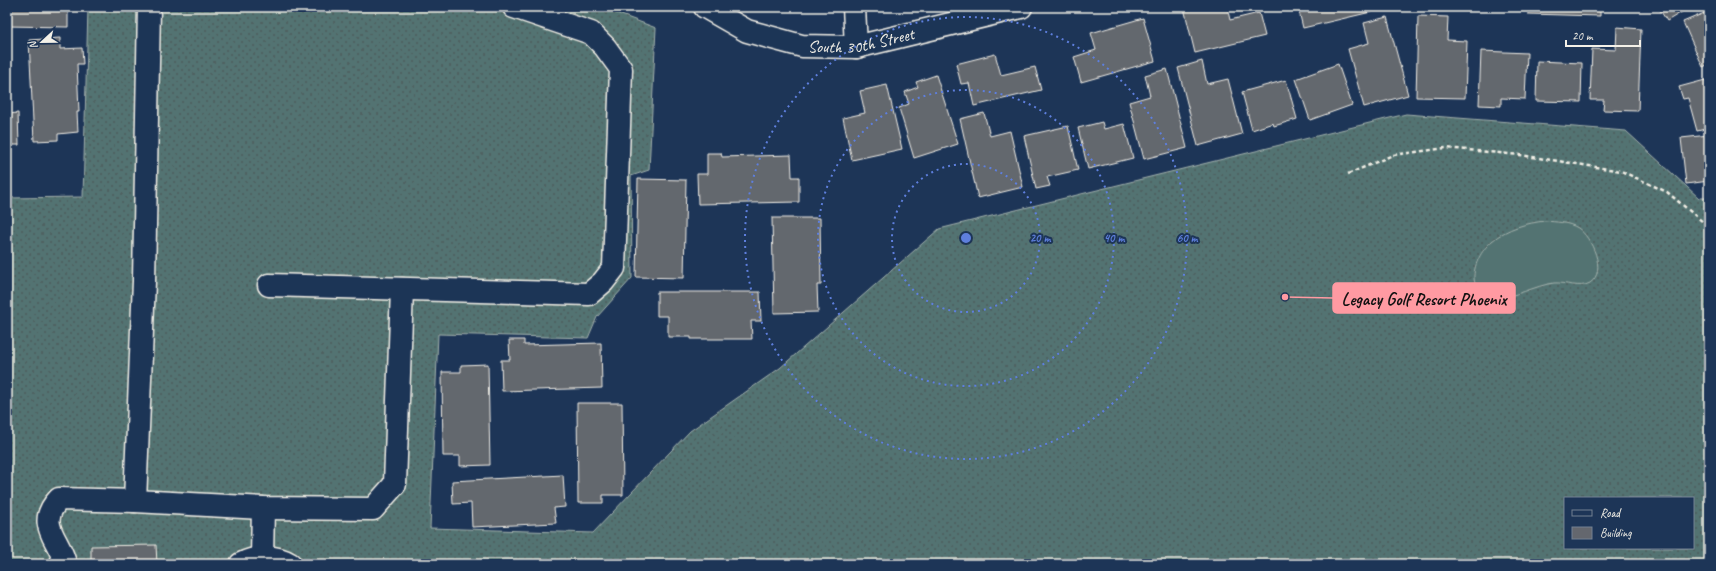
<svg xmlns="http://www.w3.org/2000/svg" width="1716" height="571" font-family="Caveat,sans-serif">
	<defs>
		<pattern id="grass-dots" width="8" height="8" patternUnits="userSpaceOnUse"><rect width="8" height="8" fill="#537372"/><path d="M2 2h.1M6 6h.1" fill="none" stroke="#4e5b5a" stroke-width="1.8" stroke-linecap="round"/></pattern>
	</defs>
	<rect width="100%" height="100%" fill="#1d3557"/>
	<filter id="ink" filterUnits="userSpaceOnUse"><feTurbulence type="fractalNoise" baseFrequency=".025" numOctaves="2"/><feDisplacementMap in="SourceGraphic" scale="8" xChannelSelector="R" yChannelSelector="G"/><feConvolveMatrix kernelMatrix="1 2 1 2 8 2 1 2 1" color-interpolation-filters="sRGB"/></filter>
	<g filter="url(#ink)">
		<path fill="url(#grass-dots)" stroke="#a4b2ad" fill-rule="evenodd" d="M88,7H600L656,28L649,170L631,176L632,278L597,317L588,338L438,334L430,528L593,533L690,431L780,368L939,229L1406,114L1626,131L1699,198H1709V564H7V198L83,197ZM1565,498H1693V548H1565Z"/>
		<path fill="#537372" stroke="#a4b2ad" d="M1545,221C1556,222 1568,222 1578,228C1591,237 1608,271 1590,283C1580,289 1565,282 1554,283C1536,285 1512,299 1496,297C1461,294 1474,256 1492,241C1507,228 1527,223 1545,221Z"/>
		<g fill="#64676e" stroke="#f4f1e8">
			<polygon points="7,7 68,7 68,27 7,26"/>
			<polygon points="1189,7 1227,7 1230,20 1259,13 1265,36 1195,53 1184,8"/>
			<polygon points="1298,7 1369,7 1371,12 1303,28"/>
			<polygon points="1437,7 1487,7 1487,10"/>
			<polygon points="1528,7 1600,7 1600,16 1528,14"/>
			<polygon points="1658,7 1690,7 1667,21"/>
			<polygon points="1709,11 1709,64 1703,67 1683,22"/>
			<polygon points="1418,16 1448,17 1447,40 1467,41 1465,98 1416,97"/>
			<polygon points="1387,17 1408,95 1364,107 1348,49 1369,43 1364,23"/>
			<polygon points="1143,18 1155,61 1081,82 1074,57 1096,50 1091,33"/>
			<polygon points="1617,27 1641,29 1638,111 1603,110 1604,100 1590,100 1592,49 1616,50"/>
			<polygon points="60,38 60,49 82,48 83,64 77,64 79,112 77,112 78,132 58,134 58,140 34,141 29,40"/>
			<polygon points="1481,51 1527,53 1525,99 1501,98 1501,106 1479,105"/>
			<polygon points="995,54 1001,75 1035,67 1041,90 974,106 969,83 961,84 956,64"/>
			<polygon points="1202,61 1207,84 1228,79 1242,134 1198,146 1178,68"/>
			<polygon points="1537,61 1582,63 1581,102 1536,101"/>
			<polygon points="1338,64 1352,105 1310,120 1296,79"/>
			<polygon points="1167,69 1187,148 1144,159 1129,102 1150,96 1145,75"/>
			<polygon points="936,75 958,144 914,158 899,108 909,104 905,92 918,87 916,82"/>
			<polygon points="1709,79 1709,128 1697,131 1688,98 1683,99 1679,87"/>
			<polygon points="1286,80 1297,119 1274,126 1273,123 1252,130 1242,92"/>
			<polygon points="887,85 902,149 852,160 843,118 865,113 860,91"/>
			<polygon points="18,113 19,145 9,145 10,165 7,165 7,114"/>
			<polygon points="984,113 990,136 1010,131 1023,187 978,198 960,119"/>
			<polygon points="1102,122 1104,129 1124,124 1133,158 1088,169 1078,128"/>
			<polygon points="1068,126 1078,170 1047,177 1050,186 1036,189 1024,136"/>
			<polygon points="1709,135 1709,181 1686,184 1681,138"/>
			<polygon points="707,153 721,153 722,157 791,155 792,177 799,177 799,202 698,204 697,174 707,174"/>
			<polygon points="638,179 686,180 684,278 636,277"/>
			<polygon points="772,218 820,218 821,285 817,285 818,312 774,313"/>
			<polygon points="657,292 760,292 761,321 751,321 752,339 691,339 691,337 668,337 668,316 657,316"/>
			<polygon points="509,340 524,340 524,345 601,343 602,388 502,391 501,360 510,360"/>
			<polygon points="488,364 490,465 460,466 460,456 443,456 442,372 461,372 461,365"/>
			<polygon points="577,403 622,403 623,495 603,495 603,503 578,503"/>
			<polygon points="563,475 565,507 554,508 556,523 472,527 471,503 453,504 452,481"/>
			<polygon points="156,545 157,564 91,564 91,546"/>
		</g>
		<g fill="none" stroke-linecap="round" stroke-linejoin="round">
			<g stroke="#f4f1e8" stroke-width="25">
				<g id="minor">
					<path id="s1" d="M705,7L747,31L802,46L856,47L1021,7"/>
					<polyline points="854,7 856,47"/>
					<polyline points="269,285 589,294 603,282 614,268 621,69 605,47 591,33 514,7"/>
					<polyline points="135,501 144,281 149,7"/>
					<polyline points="262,557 263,508"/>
					<path d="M65,564C61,540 34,525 59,499L135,501L263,508L373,509L395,484L402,289"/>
					<path d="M241,564C257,556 275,555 290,564"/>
				</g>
			</g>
			<polyline stroke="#f4f1e8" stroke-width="2.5" stroke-dasharray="4 3" stroke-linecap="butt" points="1348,174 1393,155 1446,148 1520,155 1621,171 1667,192 1709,227"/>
			<use href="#minor" stroke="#1d3557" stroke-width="22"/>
		</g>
	</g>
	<g fill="none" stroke="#5e7fdd" stroke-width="2" stroke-dasharray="2 4">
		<circle cx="966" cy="238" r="74"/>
		<circle cx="966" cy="238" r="148"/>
		<circle cx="966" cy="238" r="221"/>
	</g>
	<g text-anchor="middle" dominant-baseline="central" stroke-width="4" stroke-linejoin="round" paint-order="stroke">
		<g font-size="17" fill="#f4f1e8" stroke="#1d3557">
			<text stroke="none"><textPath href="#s1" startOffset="165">South 30th Street</textPath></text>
		</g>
	</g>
	<circle cx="966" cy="238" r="6" fill="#5e7fdd" stroke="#1d3557" stroke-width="2"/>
	<g font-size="12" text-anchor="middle" font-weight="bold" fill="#5e7fdd" stroke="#1d3557" stroke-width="4" stroke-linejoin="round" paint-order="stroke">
		<text x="1040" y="242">20 m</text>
		<text x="1114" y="242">40 m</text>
		<text x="1187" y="242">60 m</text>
	</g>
	<path fill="none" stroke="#ff9aa2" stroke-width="1.5" d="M1285 297L1333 298"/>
	<circle fill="#ff9aa2" stroke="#1d3557" stroke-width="1.5" cx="1285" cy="297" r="4"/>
	<rect fill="#ff9aa2" stroke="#ff9aa2" stroke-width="1.5" x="1333" y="283" width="182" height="30" rx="4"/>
	<g font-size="18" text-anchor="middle" font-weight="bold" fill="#111">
		<text x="1424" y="305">Legacy Golf Resort Phoenix</text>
	</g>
	<rect width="1716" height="571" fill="none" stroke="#1d3557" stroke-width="24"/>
	<rect x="12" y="12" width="1692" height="547" fill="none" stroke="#f4f1e8" stroke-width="1.5" filter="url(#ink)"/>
	<rect x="1564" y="497" width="130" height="52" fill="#1d3557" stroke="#738091"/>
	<rect x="1572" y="510" width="20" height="6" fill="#1d3557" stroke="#738091"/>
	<text x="1600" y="517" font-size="12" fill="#f4f1e8">Road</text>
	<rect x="1572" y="527" width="20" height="12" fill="#64676e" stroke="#738091"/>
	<text x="1600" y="537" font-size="12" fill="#f4f1e8">Building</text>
	<g transform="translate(42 42) rotate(248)" stroke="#1d3557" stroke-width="3" paint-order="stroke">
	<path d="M0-3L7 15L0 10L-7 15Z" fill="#f4f1e8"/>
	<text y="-6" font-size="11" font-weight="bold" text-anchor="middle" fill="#f4f1e8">N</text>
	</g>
	<path d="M1566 40v6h74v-6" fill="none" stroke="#f4f1e8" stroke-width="2"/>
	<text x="1572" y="40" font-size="12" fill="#f4f1e8" stroke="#1d3557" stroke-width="3" paint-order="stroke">20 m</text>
</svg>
